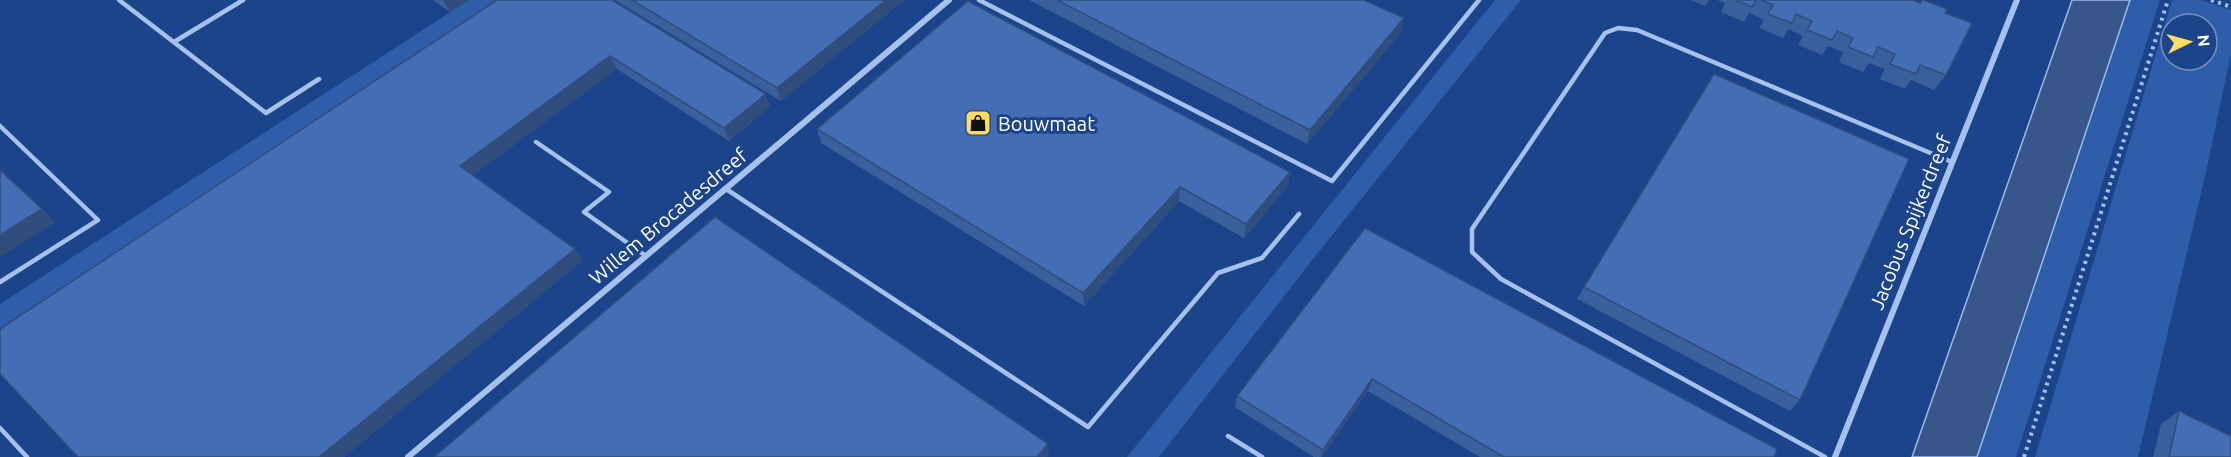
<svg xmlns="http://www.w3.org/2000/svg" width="2231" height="457" font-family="Ubuntu,sans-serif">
	<rect width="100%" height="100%" fill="#1b448b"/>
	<g fill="#2e5da9" fill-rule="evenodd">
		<polygon points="469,0 519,0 0,337 0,304"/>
		<polygon points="1495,0 1521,0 1313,259 1159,457 1127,457"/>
		<polygon points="2130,0 2160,0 2016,457 1977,457"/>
		<path d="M2172,0H2201L2231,10V54L2204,181L2138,457H2035ZM2171,24H2207V60H2171Z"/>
	</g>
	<polygon fill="#38568a" stroke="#9abbef" stroke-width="1.5" points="2072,0 2130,0 1977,457 1912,457"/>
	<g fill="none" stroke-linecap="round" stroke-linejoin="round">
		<g stroke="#a7c1ed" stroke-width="4" stroke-dasharray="3 4.5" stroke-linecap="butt">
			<polyline points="2211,0 2231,7"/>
			<polyline points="2024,457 2168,0"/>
		</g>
		<g stroke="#a7c1ed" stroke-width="4.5">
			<polyline points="119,0 266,113 319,79"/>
			<polyline points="979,0 1332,181 1479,0"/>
			<polyline points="174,42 243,0"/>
			<polyline points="0,126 98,220 0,282"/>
			<polyline points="536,142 609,192 584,212 646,256"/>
			<polyline points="726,189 1088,427 1218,273 1262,258 1299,214"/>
			<polyline points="0,428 27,457"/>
			<polyline points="1228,436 1262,457"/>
			<polyline points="1825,457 1501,279 1472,252 1472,229 1605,33 1618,28 1637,30 1952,162"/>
		</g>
		<g stroke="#a7c1ed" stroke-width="6">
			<polyline points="408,457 949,0"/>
			<polyline points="1835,457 2017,0"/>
		</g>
	</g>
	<g fill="#3a5f9a">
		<polygon points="433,0 469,0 450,12"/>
		<polygon points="497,0 770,107 729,141 617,69 473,175 575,249 582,261 344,457 78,457"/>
		<polygon points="615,0 904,0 781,101"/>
		<polygon points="1029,0 1364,0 1401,33 1307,144"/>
		<polygon points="1691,0 1709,0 1705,6"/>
		<polygon points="1717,0 1912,0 1920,3 1922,0 1945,13 1946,75 1934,90 1911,80 1905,89 1880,79 1885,69 1869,63 1863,72 1839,62 1843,52 1828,46 1822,55 1798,45 1803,36 1788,29 1783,38 1759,28 1764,20 1749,13 1744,22 1721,12 1725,3"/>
		<polygon points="817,129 1290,172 1288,186 1244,238 1179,201 1084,306 821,143"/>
		<polygon points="1365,228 1774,457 1480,457 1368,391 1322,457 1314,457 1235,407 1237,396"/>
		<polygon points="1584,287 1800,400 1790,411 1577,299"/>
		<polygon points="2179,411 2231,457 2153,457 2161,424"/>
	</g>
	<g fill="#304d7d">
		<polygon points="443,0 469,0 450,12"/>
		<polygon points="886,0 904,0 781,101 777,88"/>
		<polygon points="1404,18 1401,33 1307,144 1310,130"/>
		<polygon points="610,56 617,69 469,178 460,166"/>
		<polygon points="766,94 770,107 729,141 724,128"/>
		<polygon points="0,169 56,222 0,257"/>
		<polygon points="1290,172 1288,186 1244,238 1246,224"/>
		<polygon points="1180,187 1179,201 1084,306 1083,293"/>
		<polygon points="575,249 582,261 344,457 319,457"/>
		<polygon points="1372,379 1368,391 1322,457 1321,457 1323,450"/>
		<polygon points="1048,444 1049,455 1047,457 1037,457"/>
	</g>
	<g fill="#446eb3" stroke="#304d7d" stroke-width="1.5">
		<polygon points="497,0 612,0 766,94 724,128 610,56 460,166 575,249 319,457 78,457 0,374 0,329"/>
		<polygon points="632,0 886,0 777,88"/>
		<polygon points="1057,0 1364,0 1404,18 1310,130"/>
		<polygon points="1735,0 1756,0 1752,7"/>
		<polygon points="1761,0 1912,0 1920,3 1922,0 1924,0 1947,9 1945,13 1972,23 1946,75 1920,65 1916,74 1890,64 1895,54 1878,47 1873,57 1848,47 1853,38 1837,31 1832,40 1807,30 1812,21 1796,14 1792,23 1768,14 1773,5"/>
		<polygon points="968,1 1290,172 1246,224 1180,187 1083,293 817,129"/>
		<polygon points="1714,74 1909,159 1800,400 1584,287"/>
		<polygon points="0,170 42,209 0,235"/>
		<polygon points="715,217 1048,444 1037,457 434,457"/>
		<polygon points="1365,228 1777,449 1774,457 1504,457 1372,379 1323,450 1237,396"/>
		<polygon points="2179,411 2231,436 2231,457 2169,457"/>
	</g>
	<defs>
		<g id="shop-square" transform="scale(1.35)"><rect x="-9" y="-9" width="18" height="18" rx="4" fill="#fedc64" stroke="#1b448b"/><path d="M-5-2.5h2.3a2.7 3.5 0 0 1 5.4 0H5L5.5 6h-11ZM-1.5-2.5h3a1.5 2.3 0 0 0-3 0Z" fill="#111"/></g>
	</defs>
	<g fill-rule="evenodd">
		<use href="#shop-square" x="978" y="123"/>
	</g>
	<g text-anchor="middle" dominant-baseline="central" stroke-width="6" stroke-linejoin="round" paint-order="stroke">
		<g font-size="20" fill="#fff" stroke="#1b448b" text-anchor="start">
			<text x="998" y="123">Bouwmaat</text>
		</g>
		<g font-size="20" fill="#fff" stroke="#1b448b">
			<text transform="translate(668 216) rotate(-40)">Willem Brocadesdreef</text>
			<text transform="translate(1910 222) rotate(-68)">Jacobus Spijkerdreef</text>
		</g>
	</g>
	<g transform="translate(2189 42) rotate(85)"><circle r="28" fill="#1b448b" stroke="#768fb9" stroke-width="1.5"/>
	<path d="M0-4.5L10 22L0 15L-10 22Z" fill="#fedc64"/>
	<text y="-9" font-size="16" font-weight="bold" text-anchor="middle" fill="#ffffff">N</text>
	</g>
</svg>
